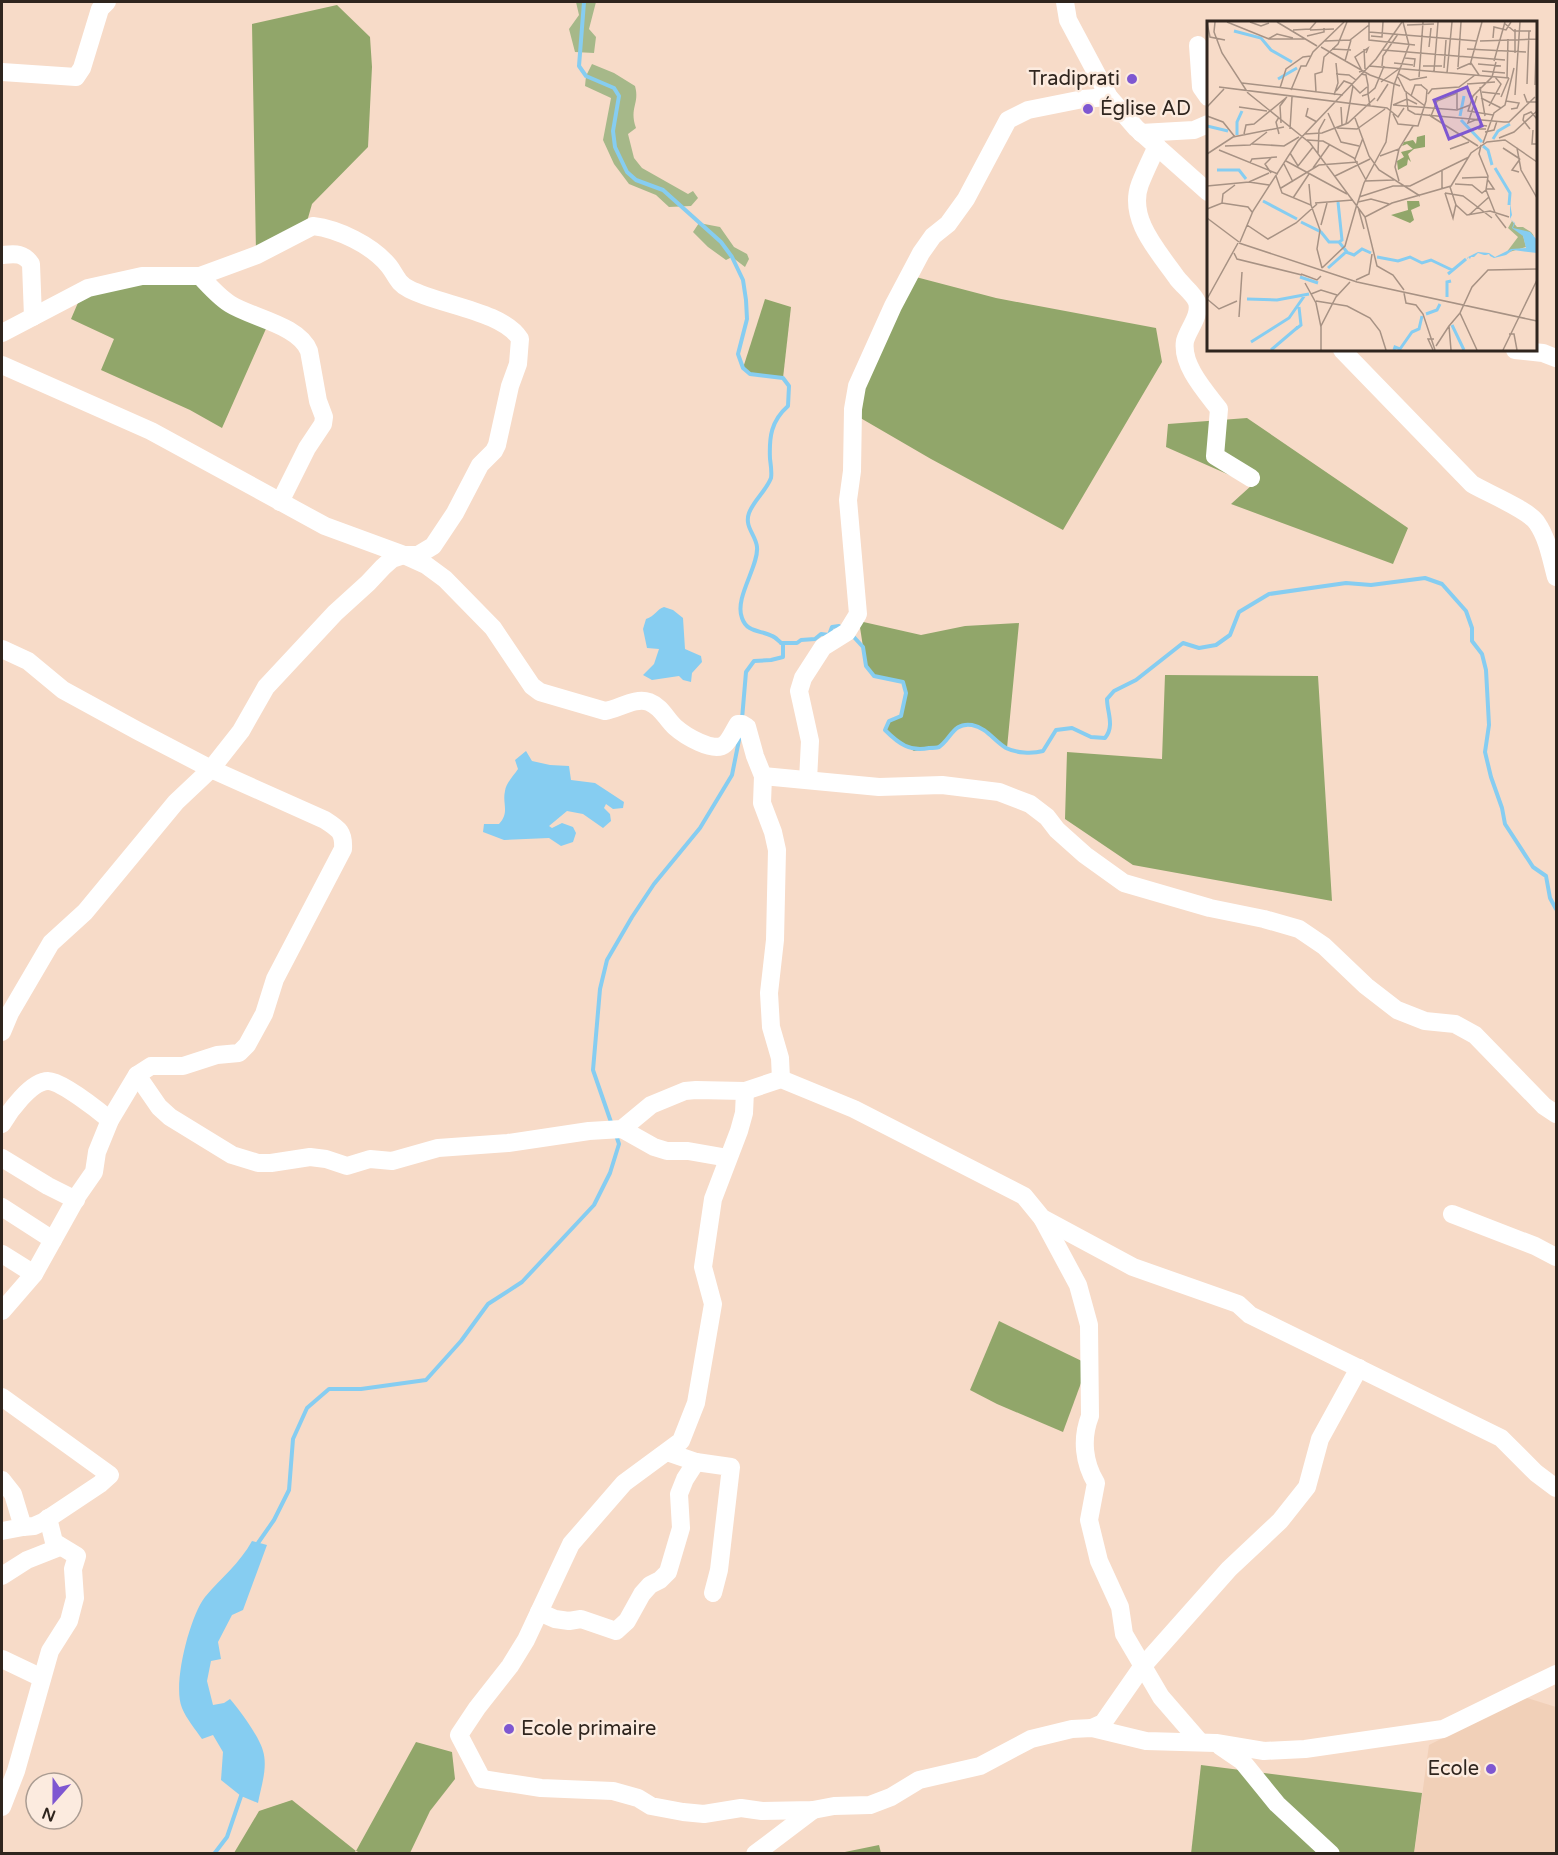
<svg xmlns="http://www.w3.org/2000/svg" width="1558" height="1855" font-family="'Varela Round',sans-serif">
	<rect width="100%" height="100%" fill="#f7dbc8"/>
	<polygon fill="#f1d0b8" points="1524,1697 1556,1707 1556,1853 1414,1854 1429,1745"/>
	<g fill="#a6b889">
		<polygon points="576,2 596,2 589,29 596,37 594,53 575,52 569,29 579,15"/>
		<path d="M592,64L614,73L635,86C640,104 629,107 636,128L628,134L634,158L642,168L688,194L693,191L698,198L691,206L669,207L656,195L629,184L614,164L603,140L611,98L585,86L586,76Z"/>
		<polygon points="699,223 720,227 734,247 747,254 749,259 745,267 732,257 726,260 708,247 693,232"/>
	</g>
	<g fill="#91a66a">
		<polygon points="337,5 370,37 372,67 368,147 312,204 306,225 256,253 252,24"/>
		<polygon points="193,276 269,322 222,428 190,410 101,370 114,339 71,319 83,291"/>
		<polygon points="912,276 996,298 1156,328 1162,362 1063,530 931,459 857,416 872,363"/>
		<polygon points="765,299 791,307 783,378 750,374 743,368"/>
		<polygon points="1247,418 1408,528 1393,564 1231,504 1252,485 1166,447 1168,424"/>
		<polygon points="859,621 921,635 965,626 1019,623 1007,748 985,730 970,724 957,726 939,747 914,751 892,737 885,730 889,721 901,716 906,693 903,682 874,676 866,666"/>
		<polygon points="1165,675 1318,676 1332,901 1133,865 1065,819 1067,752 1162,759"/>
		<polygon points="999,1321 1088,1364 1063,1432 997,1404 970,1390"/>
		<polygon points="416,1742 452,1752 455,1779 430,1811 410,1853 363,1854 356,1851 352,1854 234,1853 259,1811 292,1800 356,1851"/>
		<polygon points="1201,1765 1422,1793 1414,1853 1191,1854"/>
		<polygon points="879,1845 881,1853 840,1853"/>
	</g>
	<g fill="#86cdf1">
		<path d="M664,607L673,610L683,618L685,649L701,656L702,662L692,673L691,682L683,680L679,676L652,680L643,675L654,664L659,649L647,648L643,629L646,619C655,616 657,609 664,607Z"/>
		<path d="M526,751L532,761L550,765L569,766L571,780L595,783L624,802L623,808L613,809L606,804L604,808L610,814L611,821L603,828L583,814L567,811L549,826L552,828L562,823L573,827L576,833L573,842L561,846L549,838L504,840L483,832L484,824H499C510,812 502,804 505,791C506,783 514,775 518,769L515,760Z"/>
		<path d="M252,1541L267,1545L243,1610L232,1615L218,1642L221,1659L211,1661L207,1681L213,1705L224,1703L230,1699C239,1709 260,1738 263,1751C268,1767 261,1787 258,1803L241,1796L221,1780L223,1752L213,1735L202,1739C195,1729 186,1718 182,1708C172,1685 190,1616 205,1597C221,1578 240,1563 252,1541Z"/>
	</g>
	<g fill="none" stroke-linecap="round" stroke-linejoin="round">
		<g stroke="#86cdf1" stroke-width="4">
			<path d="M584,2L579,66L586,76L614,88L619,96L613,131L615,147L627,172L636,180L663,190L721,242L732,257L743,280L746,300L747,319L738,354L743,368L750,374L783,378L789,386L788,406C771,421 769,437 770,459C771,466 772,472 771,478C766,491 754,500 749,513C744,527 756,535 757,547C759,566 734,598 742,618C747,633 761,630 772,636C776,637 779,642 783,644V657L771,660L754,661L746,672L742,719"/>
			<path d="M852,635L863,647L866,666L874,676L903,682L906,693L901,716L889,721L885,730C899,744 910,752 929,748C933,748 936,748 939,747C951,739 953,722 972,725C987,728 994,741 1006,748C1016,753 1032,754 1043,751L1056,730L1072,728L1091,737L1105,738C1115,726 1107,712 1107,699L1114,691L1136,680L1183,643L1199,648L1216,645L1230,635L1239,612L1269,594L1346,583L1371,585L1425,578L1442,584L1466,611L1472,628V641L1482,654L1486,670L1489,725L1485,752L1491,777L1502,808L1505,824L1533,867L1546,876L1550,898L1556,909"/>
			<polyline points="781,643 797,643 801,640 815,639 821,634 829,635 832,627 839,626 841,629"/>
			<polyline points="612,1125 593,1070 600,989 607,960 632,917 654,884 700,828 732,775 740,735"/>
			<polyline points="258,1543 274,1520 289,1490 293,1439 307,1408 329,1389 361,1389 426,1380 461,1341 488,1304 522,1282 594,1205 610,1173 619,1144 616,1135"/>
			<polyline points="214,1854 227,1837 241,1796"/>
		</g>
		<g stroke="#fff" stroke-width="18">
			<polyline points="1065,2 1068,20 1109,97 1136,128 1208,192"/>
			<polyline points="1198,45 1201,87 1208,97"/>
			<polyline points="2,72 76,77 82,68 100,9 107,2"/>
			<polyline points="1141,133 1194,130 1208,124"/>
			<path d="M1157,146C1151,159 1145,171 1140,184C1127,219 1159,252 1177,278C1183,286 1194,294 1197,302C1201,316 1188,329 1185,341C1181,365 1206,392 1219,409L1215,456L1251,478"/>
			<path d="M2,255C14,254 23,252 31,264L33,317"/>
			<path d="M200,276C209,286 219,297 230,304C252,318 299,325 309,351L318,401L324,417L323,424L307,448L280,502"/>
			<path d="M2,333L88,288L142,276H200L257,255L313,226C338,229 372,245 389,266C396,275 398,284 409,289C439,305 503,311 520,339L518,364L510,386L497,445L494,451L480,465L455,513L433,546L418,555H404L392,559L383,567L368,583L335,613L266,687L241,731L211,769L176,802L85,912L51,943L10,1013L2,1032"/>
			<path d="M1342,350L1472,484C1487,493 1529,510 1537,523C1548,539 1551,559 1556,577"/>
			<polyline points="1515,350 1543,353 1556,358"/>
			<path d="M2,365L151,431L325,526L404,555L426,565L445,579L493,628L532,686L540,692L605,711C619,709 635,697 649,702C662,707 666,719 675,727C684,735 714,754 725,744C730,740 734,730 738,724H742L747,727L755,756L763,776L762,803L773,832L777,850L775,940L769,993L771,1027L780,1058L781,1079"/>
			<path d="M2,649L28,661L63,690L138,731L211,769L325,820C339,829 344,832 343,849L275,979L264,1014L247,1045L239,1053L217,1055L183,1066H151L137,1075L110,1120L97,1152L94,1172L78,1195L34,1274L2,1311"/>
			<polyline points="763,776 879,787 942,785 999,792 1030,804 1047,817 1057,830 1085,855 1124,883 1210,908 1264,919 1299,929 1324,946 1366,986 1397,1010 1425,1021 1455,1024 1475,1035 1544,1106 1556,1114"/>
			<polyline points="808,780 810,741 799,691 803,678 823,647 847,632 858,614 848,500 852,471 853,409 857,386 893,306 921,253 933,236 948,224 966,199 1008,120 1028,110 1083,99 1109,97"/>
			<polyline points="137,1075 159,1107 170,1117 232,1155 258,1163 271,1163 310,1157 326,1159 347,1166 370,1159 392,1161 438,1148 508,1143 589,1131 622,1129 651,1105 685,1091 696,1090 745,1091 781,1079 854,1109 1024,1196 1042,1218 1133,1267 1238,1304 1250,1315 1501,1438 1536,1473 1556,1488"/>
			<polyline points="745,1091 744,1113 739,1131 713,1199 703,1267 713,1304 696,1403 681,1441 624,1483 571,1544 526,1640 510,1666 477,1708 459,1735 482,1779 541,1788 613,1791 638,1798 651,1806 683,1812 704,1814 741,1808 762,1811 813,1810 834,1806 870,1805 891,1797 919,1780 980,1766 1031,1739 1072,1729 1092,1728 1146,1741 1216,1743 1264,1751 1305,1749 1443,1729 1556,1674"/>
			<path d="M2,1124C9,1112 31,1081 48,1081C61,1081 99,1111 110,1120"/>
			<polyline points="622,1129 654,1147 667,1151 688,1151 728,1158"/>
			<polyline points="2,1158 48,1186 76,1200"/>
			<polyline points="2,1207 53,1240"/>
			<polyline points="1452,1214 1535,1246 1556,1257"/>
			<path d="M1042,1218L1078,1285L1089,1325L1090,1416C1081,1439 1084,1463 1096,1483L1089,1520L1099,1561L1120,1607L1124,1634L1161,1697L1200,1742"/>
			<polyline points="2,1254 34,1274"/>
			<polyline points="2,1397 110,1475 100,1484 43,1522 34,1526 23,1527"/>
			<polyline points="667,1452 696,1462 731,1467 719,1570 713,1593"/>
			<polyline points="2,1480 13,1494 23,1527 2,1531"/>
			<polyline points="2,1576 27,1560 60,1547"/>
			<polyline points="539,1612 555,1619 569,1621 581,1619 616,1631 627,1621 642,1594 650,1585 660,1580 668,1572 681,1528 679,1494 685,1479 696,1462"/>
			<polyline points="2,1659 42,1678"/>
			<polyline points="1092,1728 1103,1723 1142,1667 1229,1569 1280,1521 1307,1487 1320,1439 1359,1368"/>
			<polyline points="1220,1746 1242,1761 1277,1804 1331,1854"/>
			<polyline points="2,1807 16,1771 50,1651 69,1621 75,1598 73,1569 77,1556 54,1542 48,1518"/>
			<polyline points="755,1854 813,1810"/>
		</g>
	</g>
	<g fill="#7e57d1" stroke="#fcebdf" stroke-width="2">
		<circle cx="1132" cy="79" r="6"/>
		<circle cx="1088" cy="109" r="6"/>
		<circle cx="509" cy="1729" r="6"/>
		<circle cx="1491" cy="1769" r="6"/>
	</g>
	<g text-anchor="middle" dominant-baseline="central" stroke-width="5" stroke-linejoin="round" paint-order="stroke">
		<g font-size="20" fill="#2f251e" stroke="#fcebdf" text-anchor="end">
			<text x="1120" y="79">Tradiprati</text>
			<text x="1100" y="109" text-anchor="start">Église AD</text>
			<text x="521" y="1729" text-anchor="start">Ecole primaire</text>
			<text x="1479" y="1769">Ecole</text>
		</g>
	</g>
	<g transform="translate(1207 21)">
		<rect width="330" height="330" fill="#f7dbc8"/>
		<path d="M305,200L310,206H316L324,211L327,215L309,208L316,214L319,226L299,232L311,216L301,207Z" fill="#a6b889"/>
		<path d="M218,114V126L207,128L201,133L204,141L201,138L200,144L191,149L190,140L197,136L194,131L206,128L200,123L195,125L197,121L206,119L209,123L210,116ZM200,180H212L213,185L204,189L207,199L203,202L184,194L201,189Z" fill="#91a66a"/>
		<path d="M303,182L305,194L303,198L308,202L306,207L323,211L330,219V232L306,229L299,234L287,237L283,235L282,233L279,234H277L271,232L267,236H264L263,238L262,237V236L259,239L261,236L271,231L282,232L288,236L304,228L319,227L316,215L305,207L307,202L303,198Z" fill="#86cdf1"/>
		<path fill="none" stroke="#86cdf1" stroke-width="3" d="M27,10L54,17L64,29L85,41M71,58L90,47M253,95L257,75M254,99L275,121M0,105L21,110M30,114V101L35,90M286,118L291,110L303,103M276,125L281,129L285,144M288,147L303,172L302,184M10,149H32L39,158M56,180L90,198M131,181L135,219L132,221L140,231M94,201L114,211L122,221H132M170,236L191,240L203,236L215,242L224,239L245,249M121,247L139,231L147,234L155,228L164,232M241,253L259,238M93,256L111,262M240,276V261L244,260M40,278L70,279L102,273M219,293L230,289L233,283M245,304L257,329M89,308L94,304L92,286M44,321L82,297L98,274M64,329L91,306M187,329L188,326L193,328L205,311L212,308L215,295"/>
		<path fill="none" stroke="#a79284" stroke-width="1.5" d="M8,1L7,11L15,32L41,72L103,122L158,196L185,182L244,165L264,132L280,121L298,119L330,141M20,1L62,18H99M43,1L54,5L62,2M70,1L110,25M162,1V19L208,24M0,2L3,16L18,19M297,2L307,10H324M200,4L227,3M86,9L103,8L109,1M103,9L127,8M162,11L270,20M100,15L117,11V7M164,15L175,16L176,1M286,17L287,6L299,9L304,1M61,18L70,13L86,17M118,20L143,19L162,4M273,20L330,18M114,26L163,54M222,26L224,7M125,28L144,29M157,28L158,48M260,28L319,31M176,29L298,39M308,32V8M198,37L208,38L207,46M138,40L144,19M287,40L298,1M187,42L206,44M271,43L294,45M263,44L275,1M162,45L302,57M175,45L176,35L191,13M216,45H235M251,46L254,1M237,47L239,19M250,48L264,42L272,54M227,50L231,1M275,50L298,52M152,51L155,50L148,36L161,27L159,32M240,52L245,1M129,53L142,54L149,59M154,53L159,54L161,64V73L155,75M192,53L203,59L220,56M163,54L193,65M191,56L198,70L218,85M212,56L216,1M300,57L301,18M174,61L193,47M35,62L136,74M260,63L288,61M320,63L322,10M145,64L153,72L160,66M328,64L330,1M12,66L180,87L191,96L197,87M273,66L278,95M73,67L79,48L96,36L104,35M84,69L94,45H99L106,31L137,1M129,70L137,60L145,63M199,70L201,89L208,93L297,101H302L328,76M109,71L108,53L115,51L117,36L131,23L140,1M275,71L293,73M221,73L225,68L252,66L268,54M317,73L320,81H330M127,74L131,62L129,42M308,74L313,1M204,75L208,64H215M270,75L261,102L273,97M294,76L302,57M274,77L294,87M170,80L181,63M299,80L312,82L310,87L304,88M186,84L250,89L263,84M186,84L200,78L210,83M163,85L161,73L168,67L177,45M282,85L294,63L288,56M0,86L17,68M32,86L60,90M134,86L135,104M101,87L99,95L110,101M121,92L134,121L152,125M186,93L191,103L211,105L219,80L220,69L214,64M222,94L271,125M286,94L261,90L266,75L285,56L289,41M0,95L16,101L28,116M224,95L230,80L250,72V88M72,96L69,101L72,113M148,97L162,135L172,149L213,175M74,102L73,85L79,77M139,103L146,65M130,107L150,108L178,88M83,108L85,76M279,108H272L273,104L280,105M323,108L316,99L317,94L324,91L330,98M326,109L325,123H330M278,111L287,109L290,100M37,113L39,104L47,103L80,76M98,113L115,112L141,102L168,77M292,117L307,111L330,90M100,119L116,120L147,137L159,159M276,122L287,92L298,84L307,47M45,123L77,125L92,116M274,124L272,133L281,155L279,169L289,194L299,207M18,125L43,124L60,111M296,127L313,138M310,127L314,149L330,177M243,128L262,121M12,129L71,153M83,132L91,145L106,126M111,132L112,109L118,98M0,133L26,116L77,106M173,135L192,128L206,105M148,138L156,117M79,140L140,173M43,142L45,138L70,136M77,143L86,161M106,147L123,123M235,149V168M312,151L305,149L313,138M64,152L58,143L64,137M69,155L75,172L104,184L113,209L110,228L115,247M128,155L163,138M255,157L281,156M158,160L187,159M192,160L188,146L192,128M42,161L62,164M102,163L104,185M248,163L265,164L275,172L279,169M0,165L42,161L62,152M243,166L249,184L260,194L283,190L302,196M74,167L112,144L151,141M279,168H287L281,159M238,172L256,175L285,197M238,172L246,197L249,183M152,176L186,165H203L262,136M86,177L102,153M151,181L164,178L182,183M15,182L16,173L28,164M108,182L146,179M150,184L157,162L179,121L187,64L202,24L196,1M151,186L157,208M0,188L15,182L41,186L45,191M262,194L282,176M158,196L170,245L186,254L197,269M0,197L32,221M40,204L61,218L89,202L110,183M114,204L120,182M33,221L46,190L91,120L169,38L195,1M32,222L150,261L330,300M27,232L30,238L95,254M115,247L138,225L150,183M94,253L110,259L114,255M149,259L162,253L165,233M98,262L109,282L114,306M197,272L199,282L209,284L216,293L228,329M104,273L114,269L130,274M0,278L31,222M0,278L12,288L30,280M109,280L140,285L163,297L173,310L179,329M32,296L35,251M302,313H307L310,329M229,325L242,305M114,329V305L129,276L143,261M226,329L221,318H227M244,329L242,305L253,292M270,329L253,292L265,266L281,249L330,248M296,329L330,259"/>
		<path fill="#7e57d1" fill-opacity="0.15" stroke="#7e57d1" stroke-width="3" d="M260,66L275,105L242,118L227,79Z"/>
		<rect width="330" height="330" fill="none" stroke="#2f251e" stroke-width="3"/>
	</g>
	<rect width="1558" height="1855" fill="none" stroke="#2f251e" stroke-width="6"/>
	<g transform="translate(54 1801) rotate(201)"><circle r="28" fill="#fcebdf" stroke="#aa9c92" stroke-width="1.5"/>
	<path d="M0-4.5L10 22L0 15L-10 22Z" fill="#7e57d1"/>
	<text y="-9" font-size="16" font-weight="bold" text-anchor="middle" fill="#2f251e">N</text>
	</g>
</svg>
